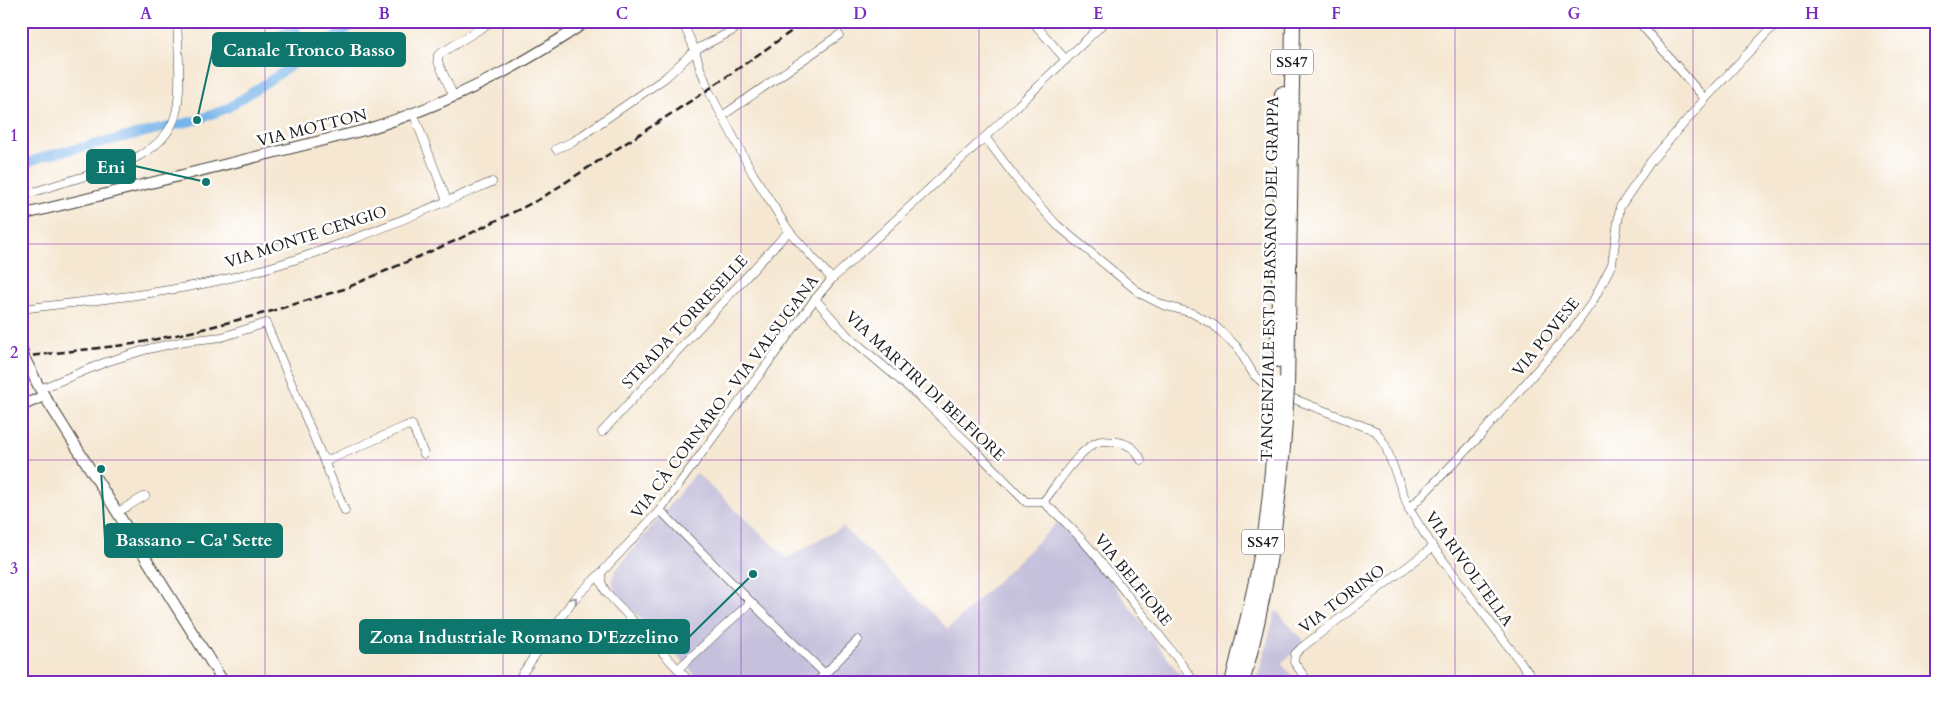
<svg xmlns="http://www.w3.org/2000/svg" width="1958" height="704" font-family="Cardo,serif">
	<defs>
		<pattern id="water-ripples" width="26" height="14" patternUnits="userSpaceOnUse" patternTransform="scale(1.25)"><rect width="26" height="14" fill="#78b4ea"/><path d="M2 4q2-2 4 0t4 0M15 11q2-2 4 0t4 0" fill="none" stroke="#679ac8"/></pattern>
	</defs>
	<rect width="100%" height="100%" fill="#fff"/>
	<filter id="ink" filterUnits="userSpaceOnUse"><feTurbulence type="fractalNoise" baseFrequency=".02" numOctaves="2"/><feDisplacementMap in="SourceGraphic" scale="10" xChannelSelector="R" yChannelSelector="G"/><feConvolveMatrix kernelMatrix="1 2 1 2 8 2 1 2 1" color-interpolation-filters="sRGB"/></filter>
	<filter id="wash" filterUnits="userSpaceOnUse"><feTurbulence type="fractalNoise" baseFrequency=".0096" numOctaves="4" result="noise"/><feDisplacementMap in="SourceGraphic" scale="20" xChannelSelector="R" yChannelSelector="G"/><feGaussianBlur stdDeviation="1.12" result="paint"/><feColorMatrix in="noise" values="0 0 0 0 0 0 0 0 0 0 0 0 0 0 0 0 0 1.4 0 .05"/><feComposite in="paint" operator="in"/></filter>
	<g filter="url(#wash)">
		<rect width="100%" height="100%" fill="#f5e7d1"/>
		<g fill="#c5c0db">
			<polygon points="696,473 787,558 843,527 948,629 1058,522 1113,584 1186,683 703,683 614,591 612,578 616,570"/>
			<polygon points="1276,610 1306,644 1281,663 1298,683 1256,683"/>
		</g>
		<polygon fill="url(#water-ripples)" stroke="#4a6883" points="297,24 301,34 278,44 273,34"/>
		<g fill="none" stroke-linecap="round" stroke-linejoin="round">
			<polyline stroke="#78b4ea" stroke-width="9" points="21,165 45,156 197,120 228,108 359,21"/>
		</g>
	</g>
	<g filter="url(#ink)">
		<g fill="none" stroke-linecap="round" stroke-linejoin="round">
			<g stroke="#3d3a37" stroke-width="9">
				<g id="street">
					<polyline points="568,21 576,29"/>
					<polyline points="682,21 695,50 700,68 707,85"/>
					<polyline points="1032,21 1066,60"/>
					<polyline points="1638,21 1705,99"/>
					<polyline points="710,93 753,174 789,231 832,279"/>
					<polyline points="454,97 438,62 438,55 493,21"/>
					<polyline points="414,115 447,201"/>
					<polyline points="722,116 839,35"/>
					<polyline points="985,137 1025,190 1057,225 1141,294 1163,305 1192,313 1214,325 1237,347 1254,375 1269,388 1294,399 1376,431 1385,445 1409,509 1433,547 1531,676 1531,683"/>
					<polyline points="556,149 574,141 665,78 695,50 732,31 746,21"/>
					<path d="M21,195C39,191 55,185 72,180C109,169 166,156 176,113C182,89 178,47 177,21"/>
					<polyline points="815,299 847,335 921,398 972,447 1026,502 1043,502"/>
					<path d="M21,309C86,301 153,295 217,281C312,260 403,220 492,182"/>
					<polyline points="40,389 106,362 148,349 185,341 222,337 266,323 345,511"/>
					<polyline points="602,432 789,231"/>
					<polyline points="324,462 406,426 412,425 424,454"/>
					<path d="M1043,502C1078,531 1104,565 1132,601C1154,628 1175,654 1195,683"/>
					<path d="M1043,502C1056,487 1082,443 1102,441C1107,441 1113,442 1118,442C1129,444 1137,450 1141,460"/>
					<polyline points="1409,509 1478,438 1573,329 1593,301 1612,264 1620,207 1651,161 1705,99 1778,21"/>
					<polyline points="660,510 751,602 825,674"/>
					<polyline points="118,512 145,496"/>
					<polyline points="601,573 601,582 606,592 691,683"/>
					<polyline points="678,669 751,602"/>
					<polyline points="516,683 573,600 601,573 660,510 815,299 832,279 985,137 1106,21"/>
					<polyline points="816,683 858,640"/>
					<polyline points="1309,683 1294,662 1295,654 1301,648 1433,547"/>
				</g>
			</g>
			<g stroke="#3d3a37" stroke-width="12">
				<g id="secondary">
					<path d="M21,215L365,130C445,105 518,69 587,21"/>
					<polyline points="21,244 25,215"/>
					<polyline points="21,346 24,357 40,389 224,683"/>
					<polyline points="21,406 44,396"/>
				</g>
			</g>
			<g stroke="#3d3a37" stroke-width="16">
				<g id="highway">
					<polyline points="1278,360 1282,94"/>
					<polyline points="1287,389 1293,21"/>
					<path d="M1232,683C1244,634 1257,584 1265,534C1272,489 1274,444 1277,398"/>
					<path d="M1242,683C1268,591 1281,498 1286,403"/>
				</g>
			</g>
			<use href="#street" stroke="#fff" stroke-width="8"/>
			<use href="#secondary" stroke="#fff" stroke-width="10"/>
			<use href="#highway" stroke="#fff" stroke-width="14"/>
			<polyline stroke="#1c1c1c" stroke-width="2.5" stroke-dasharray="8 4" stroke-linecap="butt" points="21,357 133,344 195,331 272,311 344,289 457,240 540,199 709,89 806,21"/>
			<g stroke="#3d3a37" stroke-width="16" stroke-linecap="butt">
				<g id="highway-bridge">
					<polyline points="1277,398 1277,384"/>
					<polyline points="1286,403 1287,389"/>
				</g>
			</g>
			<use href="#highway-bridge" stroke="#fff" stroke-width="14"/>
		</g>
		<defs><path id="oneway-chevron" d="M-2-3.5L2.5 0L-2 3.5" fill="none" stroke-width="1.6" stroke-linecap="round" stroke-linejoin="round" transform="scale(1.25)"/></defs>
		<use stroke="#999" href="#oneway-chevron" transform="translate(574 600) rotate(-49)"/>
	</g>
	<path fill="none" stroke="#7b2cbf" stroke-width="1" stroke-opacity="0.55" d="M265,21V683M503,21V683M741,21V683M979,21V683M1217,21V683M1455,21V683M1693,21V683M21,244H1937M21,460H1937"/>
	<g text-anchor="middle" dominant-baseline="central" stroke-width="5" stroke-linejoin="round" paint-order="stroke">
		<g fill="#fff" stroke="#606060" stroke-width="1">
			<rect x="1271" y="49.5" width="42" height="25" rx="4"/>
			<rect x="1242" y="529.5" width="42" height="25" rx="4"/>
		</g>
		<g font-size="15" font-weight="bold" fill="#1c1c1c">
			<text x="1292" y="62">SS47</text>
			<text x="1263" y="542">SS47</text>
		</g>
		<g font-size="16" fill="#1c1c1c" stroke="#fff">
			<text transform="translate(312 128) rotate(-14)">VIA MOTTON</text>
			<text transform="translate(306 237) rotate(-18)">VIA MONTE CENGIO</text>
			<text transform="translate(1270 279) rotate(-89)">TANGENZIALE EST DI BASSANO DEL GRAPPA</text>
			<text transform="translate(685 322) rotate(-47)">STRADA TORRESELLE</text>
			<text transform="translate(1546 337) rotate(-51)">VIA POVESE</text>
			<text transform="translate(925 386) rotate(43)">VIA MARTIRI DI BELFIORE</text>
			<text transform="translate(725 397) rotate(-53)">VIA CÀ CORNARO - VIA VALSUGANA</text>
			<text transform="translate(1469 569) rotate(54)">VIA RIVOLTELLA</text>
			<text transform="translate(1133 580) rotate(51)">VIA BELFIORE</text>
			<text transform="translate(1342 599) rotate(-37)">VIA TORINO</text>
		</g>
	</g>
	<path fill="none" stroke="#0f766e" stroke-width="2" d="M197 120L213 49M206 182L135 166M101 469L105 540M753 574L689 637"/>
	<g fill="#0f766e" stroke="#fff" stroke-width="2">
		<circle cx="197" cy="120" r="5"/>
		<circle cx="206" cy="182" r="5"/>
		<circle cx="101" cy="469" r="5"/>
		<circle cx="753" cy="574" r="5"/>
	</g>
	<g fill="#0f766e" stroke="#0f766e" stroke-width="2">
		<rect x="213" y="33" width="192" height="33" rx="5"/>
		<rect x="87" y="150" width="48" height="33" rx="5"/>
		<rect x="105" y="524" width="177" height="33" rx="5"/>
		<rect x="360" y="620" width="329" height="33" rx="5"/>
	</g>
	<g font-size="18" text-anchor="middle" font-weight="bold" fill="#fff">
		<text x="309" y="56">Canale Tronco Basso</text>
		<text x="111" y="173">Eni</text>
		<text x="194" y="546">Bassano - Ca' Sette</text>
		<text x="524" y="643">Zona Industriale Romano D'Ezzelino</text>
	</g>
	<rect width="1958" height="704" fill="none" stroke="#fff" stroke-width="55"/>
	<rect x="28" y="28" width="1902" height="648" fill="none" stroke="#7b2cbf" stroke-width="2"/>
	<g font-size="16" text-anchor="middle" font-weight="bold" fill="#7b2cbf">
		<text x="146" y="19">A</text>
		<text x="384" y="19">B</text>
		<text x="622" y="19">C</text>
		<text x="860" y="19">D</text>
		<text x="1098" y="19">E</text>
		<text x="1336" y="19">F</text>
		<text x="1574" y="19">G</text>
		<text x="1812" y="19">H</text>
		<text x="14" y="141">1</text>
		<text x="14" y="358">2</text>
		<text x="14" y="574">3</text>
	</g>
</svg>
